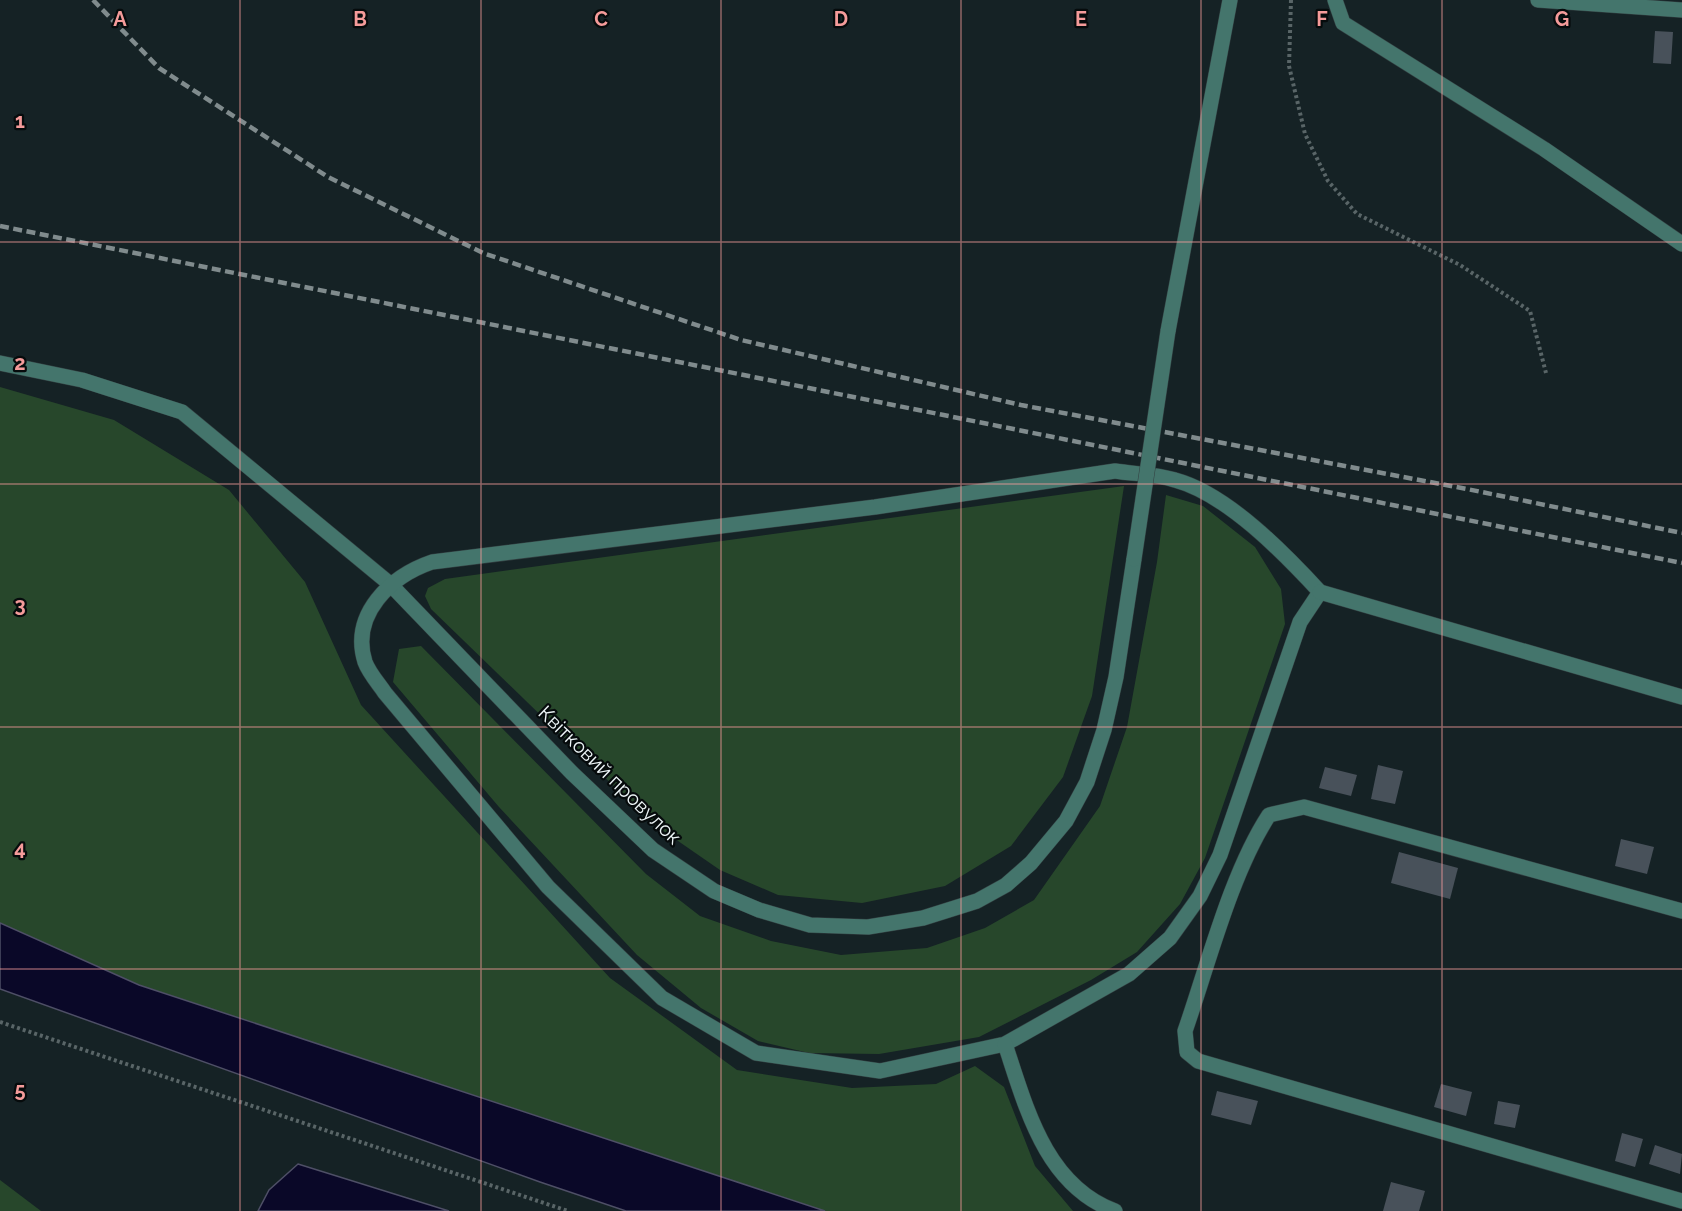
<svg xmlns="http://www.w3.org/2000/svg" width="1682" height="1211" font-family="Raleway,sans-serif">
	<rect width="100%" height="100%" fill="#152225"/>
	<g fill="#27472b">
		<polygon points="0,387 114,420 229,490 305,582 361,705 610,978 737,1070 852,1088 936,1084 975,1066 1004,1087 1035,1166 1073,1211 825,1211 139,985 0,923"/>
		<polygon points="1124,486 1092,696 1063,777 1011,846 945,886 862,903 778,895 720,870 652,823 431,609 425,596 428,588 445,579"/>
		<polygon points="1166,495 1203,506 1255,547 1281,589 1285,624 1205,858 1180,904 1137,952 1091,980 979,1037 879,1054 809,1053 758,1041 701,1008 637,955 499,807 393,682 399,649 421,646 646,874 700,916 771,941 841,955 927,948 985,928 1034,900 1100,806 1127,727 1157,562"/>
		<polygon points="0,1180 41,1211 0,1211"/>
	</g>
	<g fill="#0a0828" stroke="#4e4f66" stroke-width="1.5">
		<polygon points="0,923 139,985 825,1211 626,1211 540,1182 0,989"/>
		<polygon points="298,1164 449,1211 258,1211 269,1190"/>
	</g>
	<g fill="#48515a">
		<polygon points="1655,31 1673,32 1671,64 1653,63"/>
		<polygon points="1378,765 1403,771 1395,804 1371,799"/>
		<polygon points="1325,767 1357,775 1351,796 1319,788"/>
		<polygon points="1621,839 1654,847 1647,874 1615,866"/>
		<polygon points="1399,852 1458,868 1450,899 1391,883"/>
		<polygon points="1441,1084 1472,1092 1466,1116 1434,1107"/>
		<polygon points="1217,1091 1258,1101 1251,1125 1211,1115"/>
		<polygon points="1498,1101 1520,1105 1515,1128 1494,1124"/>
		<polygon points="1622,1133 1643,1139 1635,1167 1615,1161"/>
		<polygon points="1655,1145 1682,1154 1680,1174 1649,1164"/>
		<polygon points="1391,1182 1425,1191 1419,1211 1383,1211"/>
	</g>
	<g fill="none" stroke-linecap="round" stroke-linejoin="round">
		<g stroke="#334042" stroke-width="16">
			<g id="street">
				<polyline points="1335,0 1343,23 1544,149 1682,244"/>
				<polyline points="1538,0 1682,10"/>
				<polyline points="1168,331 1230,0"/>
				<polyline points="0,363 82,380 182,412 390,584 572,773 653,850 714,891 759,910 810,925 868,927 923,918 977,901 1006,885 1031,863 1066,821 1087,782 1104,730 1116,677 1134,559"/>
				<path d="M1115,471C1134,474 1156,474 1175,480C1227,494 1284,553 1320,592L1300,622L1220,855L1200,896L1170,938L1129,974L1005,1044L880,1071L756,1053L662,998L548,887L385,693C379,684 369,673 365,662C350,614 391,576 432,562L875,507Z"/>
				<polyline points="1320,592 1682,697"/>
				<path d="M1682,911L1304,807L1269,815C1231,873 1208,965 1185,1031L1187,1052L1198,1061L1682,1201"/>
				<path d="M1005,1044C1026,1107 1045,1185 1115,1211"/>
			</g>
		</g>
		<g stroke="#596567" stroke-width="4" stroke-dasharray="3 3" stroke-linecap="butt">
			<polyline points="1291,0 1289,66 1305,134 1328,181 1357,214 1460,265 1530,311 1546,373"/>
			<polyline points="0,1022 568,1211"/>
		</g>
		<use href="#street" stroke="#44756c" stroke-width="15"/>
		<g stroke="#808b8d" stroke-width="4.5" stroke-dasharray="9 4.5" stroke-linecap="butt">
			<polyline points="93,0 159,68 328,177 483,253 741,340 1021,405 1467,489 1682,533"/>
			<polyline points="0,226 1682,563"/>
		</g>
		<g stroke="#334042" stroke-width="16" stroke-linecap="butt">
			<polyline id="street-bridge" points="1134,559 1168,331"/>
		</g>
		<use href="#street-bridge" stroke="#44756c" stroke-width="15"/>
	</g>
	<path fill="none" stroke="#f59b9a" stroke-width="1.5" stroke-opacity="0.55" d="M240,0V1211M481,0V1211M721,0V1211M961,0V1211M1201,0V1211M1442,0V1211M0,242H1682M0,484H1682M0,727H1682M0,969H1682"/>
	<g text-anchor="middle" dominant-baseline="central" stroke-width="4.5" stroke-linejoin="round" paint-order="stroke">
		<g font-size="20" fill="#edf5f7" stroke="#060b0c">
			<text transform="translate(610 775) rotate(44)">Квітковий провулок</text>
		</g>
	</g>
	<g font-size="20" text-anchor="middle" font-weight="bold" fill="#f59b9a" stroke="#060b0c" stroke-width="4.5" stroke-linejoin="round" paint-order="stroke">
		<text x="120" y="26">A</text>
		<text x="360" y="26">B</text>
		<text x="601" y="26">C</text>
		<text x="841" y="26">D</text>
		<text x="1081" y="26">E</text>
		<text x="1322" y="26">F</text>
		<text x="1562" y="26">G</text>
		<text x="20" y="128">1</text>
		<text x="20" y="370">2</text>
		<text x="20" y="612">3</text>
		<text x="20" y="855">4</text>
		<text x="20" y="1097">5</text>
	</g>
</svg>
